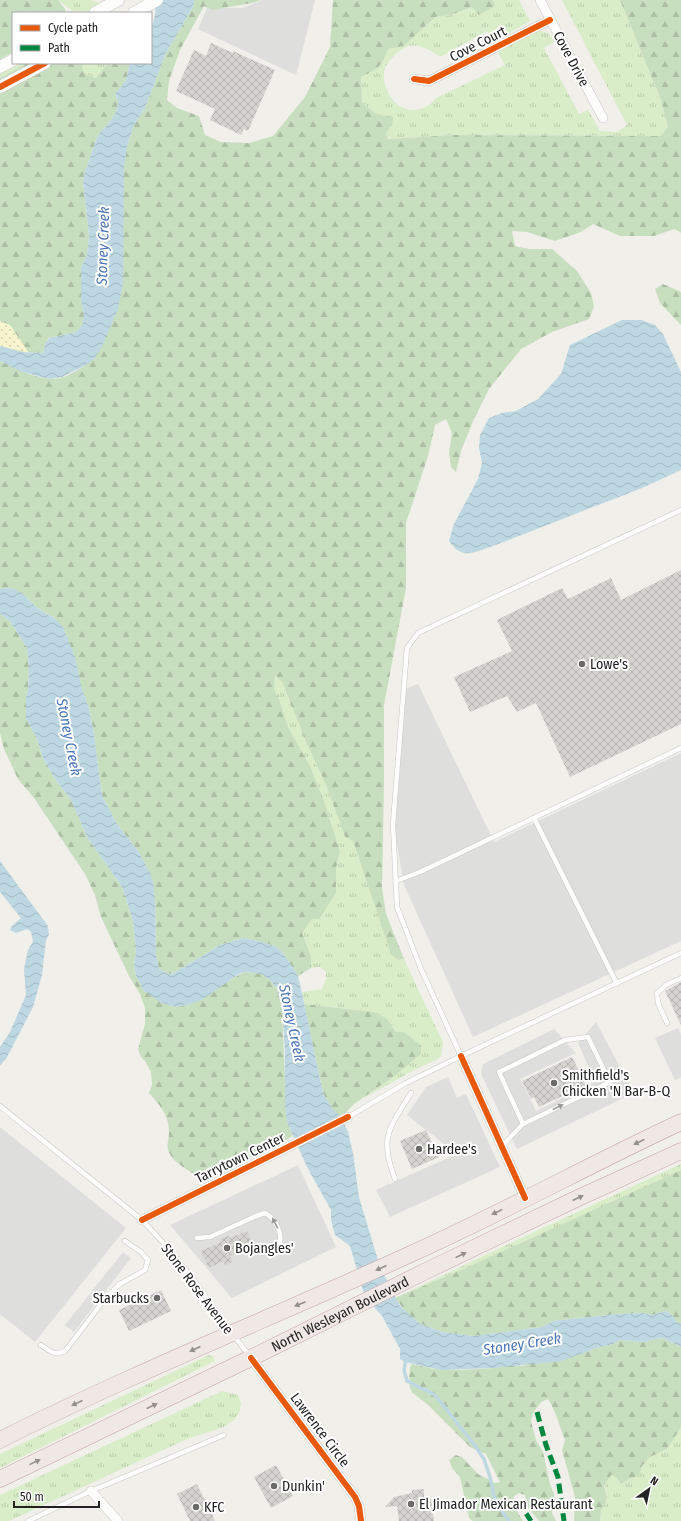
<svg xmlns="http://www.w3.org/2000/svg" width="681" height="1521" font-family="'Fira Sans Condensed',sans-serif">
	<defs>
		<pattern id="grass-tufts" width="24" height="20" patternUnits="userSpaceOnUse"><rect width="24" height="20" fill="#d9edc9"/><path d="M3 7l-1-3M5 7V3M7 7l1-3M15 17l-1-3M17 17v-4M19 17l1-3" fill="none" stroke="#bacbac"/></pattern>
		<pattern id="forest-firs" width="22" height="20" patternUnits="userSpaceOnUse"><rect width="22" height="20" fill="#c8dfbf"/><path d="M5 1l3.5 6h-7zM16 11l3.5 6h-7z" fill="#acbfa4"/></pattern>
		<pattern id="sand-dots" width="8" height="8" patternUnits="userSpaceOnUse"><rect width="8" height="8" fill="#f8f4cf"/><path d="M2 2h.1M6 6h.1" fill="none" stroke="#d4d1b1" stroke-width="1.8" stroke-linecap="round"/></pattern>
		<pattern id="water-waves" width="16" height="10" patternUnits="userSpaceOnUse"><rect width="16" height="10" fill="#bed8e3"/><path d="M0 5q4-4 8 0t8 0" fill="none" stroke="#a3b9c2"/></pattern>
		<pattern id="building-cross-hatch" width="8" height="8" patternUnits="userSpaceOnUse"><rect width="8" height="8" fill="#d4d3cf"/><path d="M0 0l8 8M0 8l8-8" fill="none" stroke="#b6b5b1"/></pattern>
	</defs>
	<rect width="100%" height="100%" fill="#f0efea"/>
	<g fill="#dededc">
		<polygon points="262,0 315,0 296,75 198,29 207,8 243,8"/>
		<polygon points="418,684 494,842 681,753 681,941 473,1037 404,885 396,839 395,789 403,690"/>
		<polygon points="596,1022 634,1093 517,1149 481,1074 483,1064 554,1029 576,1053 520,1079 536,1111 595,1082 578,1043"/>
		<polygon points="678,1028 681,1034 681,1077 675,1080 655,1038"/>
		<polygon points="448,1077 457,1098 466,1094 500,1167 390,1217 376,1190 457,1154 407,1115 426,1087"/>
		<polygon points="0,1127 126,1228 35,1342 0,1314"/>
		<polygon points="298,1165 336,1247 232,1298 170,1225"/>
		<polygon points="123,1252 131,1258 74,1332 65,1325"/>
	</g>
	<g fill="url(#grass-tufts)">
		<polygon points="58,0 90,0 103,4 88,11 73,11"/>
		<path d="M493,0H519L530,21L493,42L487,31L440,57C427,48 413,39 398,52C394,56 389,60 386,66C378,82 393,110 412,110C422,110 430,106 436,98L505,65L498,52L538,31C547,31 551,34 554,42L544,48L579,114L588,110L600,131L617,132L627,125L562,0H620L661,100L668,127L661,136L454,135L388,139L386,133L392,125L362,103L361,77C378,69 382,67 388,49L404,46L435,17L451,15L472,7L495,6Z"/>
		<polygon points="22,63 27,63 0,78 0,74"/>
		<polygon points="84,63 108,63 96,78 85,74 82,67"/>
		<polygon points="275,676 282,682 307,744 326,785 345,837 353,841 391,953 398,960 404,959 443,1042 441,1056 436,1060 414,1070 355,1103 392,1078 421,1054 421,1045 396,1032 387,1019 358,1010 304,1004 302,992 322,989 326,979 326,972 320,967 311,968 311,956 302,933 312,919 336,893 336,868 340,851 323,798 310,766 288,727 279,699 274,689"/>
		<polygon points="681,1164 681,1170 461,1270 395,1298 519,1239"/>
		<polygon points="209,1355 213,1357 215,1361 0,1468 0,1454"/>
		<polygon points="222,1391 238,1395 241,1403 240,1411 235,1419 224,1427 187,1439 9,1521 0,1521 0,1495"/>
		<path d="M681,1427V1521H600C601,1518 600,1514 601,1511C602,1507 606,1504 607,1499C608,1488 600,1487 611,1475L616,1477L641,1466L650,1457L667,1449Z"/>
	</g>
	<g fill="url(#forest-firs)">
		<polygon points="0,0 58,0 65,9 66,13 13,13 13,52 0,59"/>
		<path d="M195,0H261L252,3L212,10L204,6L180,50L169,81L167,100L177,108L199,116L205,135L221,142L249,143L273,136L305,97L330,47L333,0H493L495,6L479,15L472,7L451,15L435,17L404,46L388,49C382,67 378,69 361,77L362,103L378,115L393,117L392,125L386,133L388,139L454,135L661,136L668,127L661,100L620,0H681V233L675,229L654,236H620L593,224L581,232L555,241L527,232L512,231L515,246L529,249H552L577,271L591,293L594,307L589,319L552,332L521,349L489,389L474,419L461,451L456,472L451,467L449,453L452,433L446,419L435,425L428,456L406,523V588L384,705V785L382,888L386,914L404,959L398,960L391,954L353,841L345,837L326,785L307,744L282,682L275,676L274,689L279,699L288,727L310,766L323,798L340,851L336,868V893L319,919H312L302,933L311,956V968L298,976L283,953L276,947L263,942L243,938L220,945L174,973L169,974L159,969L156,955L155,899L138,851L117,824L102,796L94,734L89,708L54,618L36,607L23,594L6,588L0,589V361C16,369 45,384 64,377C71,374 79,369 86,365L127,146L134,125L145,108L166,53L193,7Z"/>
		<polygon points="27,63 84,63 82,67 85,74 96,78 108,63 130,63 126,80 115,94 118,101 117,110 112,119 98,135 85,171 83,181 89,236 87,255 81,267 81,300 84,316 82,325 76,332 49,338 46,342 43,353 21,352 0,346 0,78"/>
		<polygon points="663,284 681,292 681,325 660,303 655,289"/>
		<path d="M0,614L10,621L27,648L29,668L28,690L26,697V718L36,737L43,758L53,776L71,800L87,837L122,887L133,921L136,949L134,966L136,976L162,1003L176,1007L188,1005L244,972L262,974L271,981L277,989L282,1008L287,1122L293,1136L240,1163L201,1179C193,1173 174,1163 170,1154C165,1147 169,1141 169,1133C170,1117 160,1105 149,1093L152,1085L151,1072L145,1061L141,1057L138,1049L145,1024V1008L140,994L129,976L101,917L95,895L85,874L34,798L18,779L4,749L0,733Z"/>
		<polygon points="304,1004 374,1012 387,1019 396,1032 403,1032 421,1045 421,1054 392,1078 355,1103 341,1117 331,1108 323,1093"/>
		<polygon points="681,1170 681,1323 677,1323 672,1315 665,1311 652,1315 643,1313 618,1314 553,1321 542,1327 474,1336 442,1332 419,1323 405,1311 395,1298 461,1270"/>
		<path d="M663,1338L681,1347V1427L667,1449L650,1457L642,1466L639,1475L621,1483L616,1477L611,1475L604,1486L607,1497L606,1503L601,1510L600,1521H574L575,1497L562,1450L565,1440C559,1426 557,1413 548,1399L541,1402L533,1413L531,1421L536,1440L543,1452L550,1484L554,1494L555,1504L552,1513L556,1521H539L528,1508L525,1495L519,1493L514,1496C511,1504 519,1514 523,1521H473L469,1518L460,1477L452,1468L449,1460L456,1455L462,1457L478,1474L495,1483L500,1482L486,1454L470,1447L428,1405L413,1393L410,1388L409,1378L410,1367L412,1364L434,1369L463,1370L493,1368L513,1365L522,1366L531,1363L550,1362L574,1356L596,1348L613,1344L620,1340L645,1342L654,1339Z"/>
	</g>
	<polygon fill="url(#sand-dots)" points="0,321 10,325 29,353 0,346"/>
	<g fill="url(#water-waves)">
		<path d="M154,0H195L193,7L166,53L145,108L134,125L127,146L124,168L123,284L118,309L101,349L94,359L86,365L62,377L50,379L41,377L20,371L0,361V346L21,352L43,353L46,342L50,338L76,332L82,325L84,316L81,300V267L87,255L89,236L83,181L85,171L98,135L112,119L117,110L118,101L115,94L126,80L130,63H151C151,53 149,41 151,31C153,20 158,12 154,0Z"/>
		<path d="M622,320H641L655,325L663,334L681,372V470L642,488L493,546C474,552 463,561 449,541L454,524L478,479L482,463L479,448L480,435L489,418L502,413L516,411L538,399L561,374L570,345Z"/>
		<polygon points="6,588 15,589 23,594 36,607 54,618 63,627 75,657 82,689 89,708 94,734 102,796 117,824 138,851 149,871 153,882 155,899 156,955 159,969 169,974 174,973 220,945 243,938 263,942 276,947 283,953 298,976 300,984 323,1093 331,1107 341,1117 348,1132 353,1153 359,1197 380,1267 400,1306 419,1323 442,1332 474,1336 542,1327 553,1321 618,1314 643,1313 652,1315 665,1311 672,1315 677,1323 681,1323 681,1347 663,1338 654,1339 645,1342 620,1340 613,1344 596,1348 562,1361 493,1368 441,1370 405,1362 400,1359 400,1349 382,1316 365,1297 350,1246 335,1235 331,1220 331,1210 307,1167 287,1122 285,1106 285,1051 282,1008 277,989 271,981 262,974 244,972 239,974 203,999 188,1005 176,1007 162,1003 144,991 136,976 134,966 136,949 133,921 122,887 87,837 71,800 53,776 43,758 36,737 26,718 26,697 28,690 29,668 27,648 10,621 0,614 0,589"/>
		<polygon points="0,861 48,926 49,935 46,940 42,975 33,1007 6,1059 0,1065 0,1047 10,1032 26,995 24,969 28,950 33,941 31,932 27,929 16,933 10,930 12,926 21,918 0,892"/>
	</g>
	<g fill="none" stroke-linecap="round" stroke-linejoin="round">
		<polyline stroke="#bed8e3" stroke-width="3.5" points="406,1359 404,1370 407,1381 435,1395 476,1447 484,1459 490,1477 494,1496 499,1507 509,1521"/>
	</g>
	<g fill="url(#building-cross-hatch)">
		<polygon points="211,43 233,53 233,51 275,70 248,131 244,129 241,135 210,120 215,109 176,91 194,50 206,56"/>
		<polygon points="681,570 681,724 570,777 536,703 517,712 507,696 470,712 454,677 512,651 497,620 562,588 568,599 611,578 621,600"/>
		<polygon points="681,982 681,1025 665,991"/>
		<polygon points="572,1057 586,1085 539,1107 534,1097 531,1099 522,1081"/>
		<polygon points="426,1130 439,1157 412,1169 400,1141"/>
		<polygon points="247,1231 254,1246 230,1256 233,1262 225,1265 223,1261 209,1268 201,1251 221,1242 219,1240 228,1236 230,1238"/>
		<polygon points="161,1290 171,1311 129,1331 119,1310"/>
		<polygon points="276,1465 293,1496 271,1508 254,1477"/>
		<polygon points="197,1484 215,1521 190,1521 177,1494"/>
		<polygon points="424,1489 424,1499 431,1499 434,1521 399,1521 397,1506 385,1507 394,1497 412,1493 412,1490"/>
	</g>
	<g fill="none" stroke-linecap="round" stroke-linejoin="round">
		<g stroke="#c9c8c6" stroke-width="5.5">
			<g id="service">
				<polyline points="534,818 617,984"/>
				<polyline points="396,881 420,872 681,748"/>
				<polyline points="667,1023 658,1003 657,993 666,985 681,978"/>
				<polyline points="461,1056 421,969 397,907 393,824 407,648 418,633 681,510"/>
				<path d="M0,1106L142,1220C163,1242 183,1265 201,1290C217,1312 232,1335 250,1356"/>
				<polyline points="348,1117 406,1083 461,1056 681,953"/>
				<polyline points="502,1146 523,1124 610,1082 588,1037 565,1040 499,1072 523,1124"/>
				<path d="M395,1179C379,1137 389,1129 411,1093"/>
				<path d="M197,1238L210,1237L256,1216L265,1213C275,1218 285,1236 278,1247C276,1251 273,1254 270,1257"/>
				<path d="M41,1345C50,1351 55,1357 66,1350L107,1296L120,1284L145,1270L148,1260L141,1252L125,1241"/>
				<polyline points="28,1521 91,1491 224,1435"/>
			</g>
		</g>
		<g stroke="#c9c8c6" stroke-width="10">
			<g id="minor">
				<polyline points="540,0 603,118"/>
				<polyline points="414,79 429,81 550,20"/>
				<polyline points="461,1056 525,1198"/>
				<polyline points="142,1220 348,1117"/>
				<polyline points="251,1358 355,1497 359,1506 361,1521"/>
				<polyline points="91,1491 118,1521"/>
			</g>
		</g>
		<g stroke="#c9c8c6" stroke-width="13">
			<g id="tertiary">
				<polyline points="95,13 118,0"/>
				<polyline points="134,13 157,0"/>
				<polyline points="0,67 13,60"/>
				<polyline points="0,87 45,63"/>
			</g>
		</g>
		<g stroke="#c6a1a8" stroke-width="17">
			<g id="trunk">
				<path d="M0,1440C135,1372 276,1316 413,1253C504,1212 591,1164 681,1122"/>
				<path id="s1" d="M0,1479L251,1358L426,1271L576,1199L681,1151"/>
			</g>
		</g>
		<use href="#service" stroke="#fdfdfc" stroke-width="4.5"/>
		<use href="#minor" stroke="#fdfdfc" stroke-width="9"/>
		<use href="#tertiary" stroke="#fdfdfc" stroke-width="12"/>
		<use href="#trunk" stroke="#f0e8e4" stroke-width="16"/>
		<g stroke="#00873e" stroke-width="5" stroke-dasharray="10 5" stroke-linecap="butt">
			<polyline points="537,1412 546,1445 558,1477 564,1521"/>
			<polyline points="518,1501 531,1521"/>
		</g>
		<g stroke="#fff" stroke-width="8">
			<g id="cycleway">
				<polyline points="414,79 429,81 550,20"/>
				<polyline points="0,87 45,63"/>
				<polyline points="461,1056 525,1198"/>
				<polyline points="142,1220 348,1117"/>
				<polyline points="251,1358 355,1497 359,1506 361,1521"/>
			</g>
		</g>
		<use href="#cycleway" stroke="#e8590c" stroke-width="6"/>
	</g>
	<defs><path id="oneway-solid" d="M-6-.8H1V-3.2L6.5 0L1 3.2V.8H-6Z"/></defs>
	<g fill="#9a9a9a">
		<use href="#oneway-solid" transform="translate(558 1107) rotate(-26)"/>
		<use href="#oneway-solid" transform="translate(275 1223) rotate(-117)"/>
	</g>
	<g fill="#938f8d">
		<use href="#oneway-solid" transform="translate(639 1142) rotate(154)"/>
		<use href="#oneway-solid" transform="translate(578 1198) rotate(-25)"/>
		<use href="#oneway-solid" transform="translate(497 1212) rotate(154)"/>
		<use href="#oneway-solid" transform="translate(461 1255) rotate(-26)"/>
		<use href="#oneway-solid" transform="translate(381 1268) rotate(156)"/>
		<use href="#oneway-solid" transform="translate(300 1304) rotate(157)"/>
		<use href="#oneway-solid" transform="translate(195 1349) rotate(155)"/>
		<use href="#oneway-solid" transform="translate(77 1403) rotate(155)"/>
		<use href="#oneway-solid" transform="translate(152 1406) rotate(-26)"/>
		<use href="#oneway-solid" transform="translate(35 1462) rotate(-26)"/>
	</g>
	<g fill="#6a6a68" stroke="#fff" stroke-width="1.5">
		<circle cx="582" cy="664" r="4"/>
		<circle cx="554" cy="1083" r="4"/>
		<circle cx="419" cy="1149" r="4"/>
		<circle cx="227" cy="1248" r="4"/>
		<circle cx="157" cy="1298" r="4"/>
		<circle cx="274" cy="1486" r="4"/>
		<circle cx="411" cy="1504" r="4"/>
		<circle cx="196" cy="1507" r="4"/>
	</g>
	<g text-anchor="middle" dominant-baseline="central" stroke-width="4" stroke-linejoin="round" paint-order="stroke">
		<g font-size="14" fill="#222" stroke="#fff">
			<text transform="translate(478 44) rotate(-27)">Cove Court</text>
			<text transform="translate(571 59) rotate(62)">Cove Drive</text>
			<text transform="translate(240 1158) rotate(-26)">Tarrytown Center</text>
			<text transform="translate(197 1289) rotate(53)">Stone Rose Avenue</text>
			<text stroke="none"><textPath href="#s1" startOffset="378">North Wesleyan Boulevard</textPath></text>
			<text transform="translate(320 1430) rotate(53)">Lawrence Circle</text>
		</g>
		<g font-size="14" fill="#222" stroke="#fff" text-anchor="start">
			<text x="590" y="664">Lowe's</text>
			<text x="562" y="1075">Smithfield's<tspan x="562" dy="16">Chicken 'N Bar-B-Q</tspan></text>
			<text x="427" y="1149">Hardee's</text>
			<text x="235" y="1248">Bojangles'</text>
			<text x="149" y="1298" text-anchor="end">Starbucks</text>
			<text x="282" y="1486">Dunkin'</text>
			<text x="419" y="1504">El Jimador Mexican Restaurant</text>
			<text x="204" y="1507">KFC</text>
		</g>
		<g font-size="15" font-style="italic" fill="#4a75b6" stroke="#fff">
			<text transform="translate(103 246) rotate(-88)">Stoney Creek</text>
			<text transform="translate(69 737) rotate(79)">Stoney Creek</text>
			<text transform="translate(292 1023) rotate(78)">Stoney Creek</text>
			<text transform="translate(522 1344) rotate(-9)">Stoney Creek</text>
		</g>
	</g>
	<rect x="12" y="12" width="140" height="52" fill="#ffffff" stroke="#a7a7a7"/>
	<rect x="20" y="25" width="20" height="6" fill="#e8590c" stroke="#a7a7a7"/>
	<text x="48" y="32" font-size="12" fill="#222222">Cycle path</text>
	<rect x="20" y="45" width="20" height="6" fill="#00873e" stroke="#a7a7a7"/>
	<text x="48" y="52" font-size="12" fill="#222222">Path</text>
	<g transform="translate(649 1489) rotate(33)" stroke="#ffffff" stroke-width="3" paint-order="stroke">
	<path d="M0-3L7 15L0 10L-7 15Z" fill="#222222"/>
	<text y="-6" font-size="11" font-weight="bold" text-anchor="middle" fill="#222222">N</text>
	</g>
	<path d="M14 1501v6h85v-6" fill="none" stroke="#222222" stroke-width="2"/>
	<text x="20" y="1501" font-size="12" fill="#222222" stroke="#ffffff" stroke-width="3" paint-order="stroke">50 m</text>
</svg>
